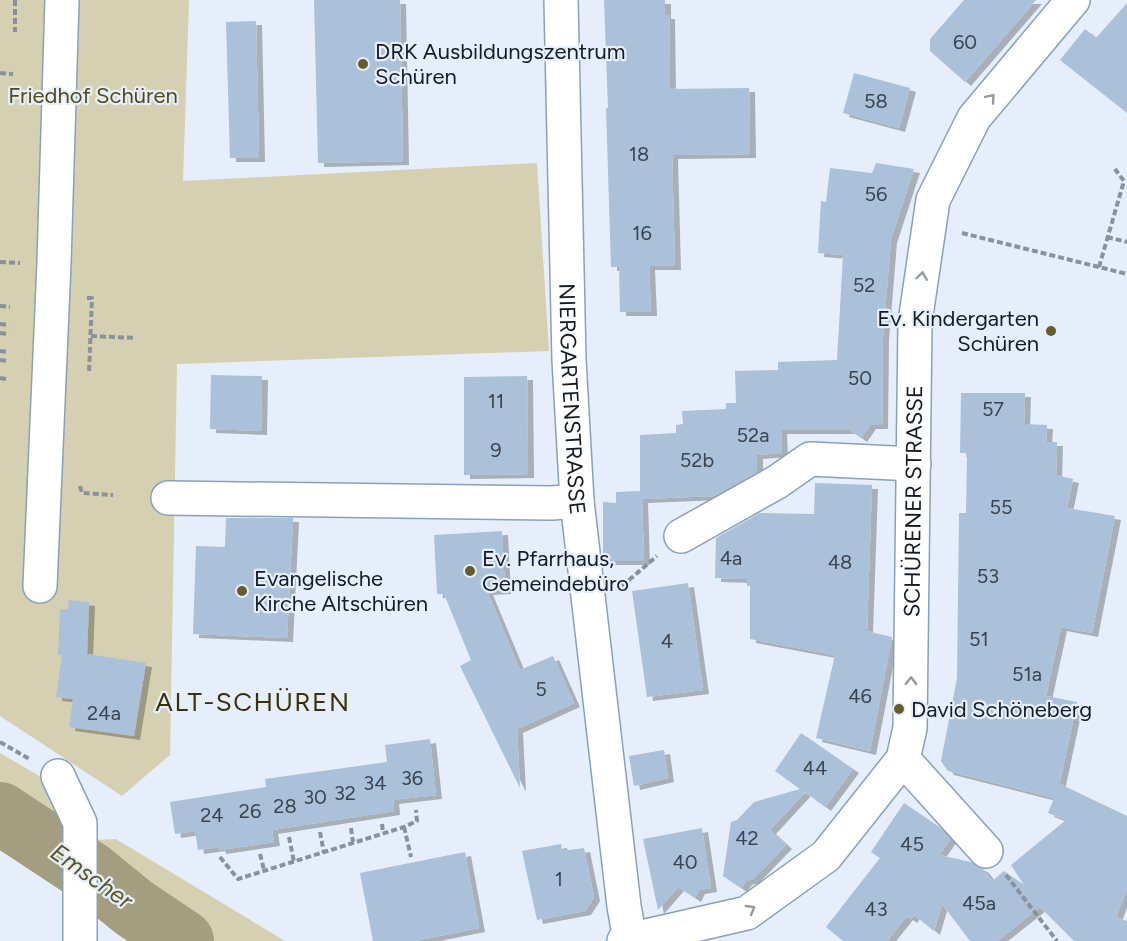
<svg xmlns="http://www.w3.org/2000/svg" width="1127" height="941" font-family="Figtree,sans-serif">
	<defs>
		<filter id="shadow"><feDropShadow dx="6" dy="4" stdDeviation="0" flood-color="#0004"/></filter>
	</defs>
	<rect width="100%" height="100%" fill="#e5eefa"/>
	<g fill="#d5d0b1">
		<polygon points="0,0 189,0 183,181 537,163 549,351 177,364 170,755 122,796 0,716"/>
		<polygon points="0,753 48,781 96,840 116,839 285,941 169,941 90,890 0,851"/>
	</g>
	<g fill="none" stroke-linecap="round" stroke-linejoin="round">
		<polyline stroke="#a39e80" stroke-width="62" points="0,813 91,873 134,908 183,941"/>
	</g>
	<g fill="#abc0d9" filter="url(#shadow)">
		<polygon points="314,0 400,0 403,161 318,163"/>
		<polygon points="604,0 665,0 665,15 669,15 670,89 749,88 750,154 672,155 675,266 649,266 651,312 620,312 619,267 611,267 606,108 608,108"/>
		<polygon points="964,0 1036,0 965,82 930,51 930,39"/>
		<polygon points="1127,3 1127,113 1060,60 1085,29 1096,38"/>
		<polygon points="256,21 259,158 230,158 226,22"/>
		<polygon points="854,73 910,88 899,128 843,113"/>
		<polygon points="876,163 914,169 891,239 883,336 882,425 870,425 861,438 850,430 781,430 782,453 757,455 757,472 714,496 642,499 644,561 603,561 603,502 616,503 616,492 640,491 640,435 676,433 676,425 683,424 682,411 726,409 726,403 736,403 735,371 778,370 778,362 837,360 843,255 818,253 821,201 826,202 830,168 872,173"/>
		<polygon points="211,375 262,376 261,431 210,429"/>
		<polygon points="527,376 528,474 464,475 464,377"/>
		<polygon points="961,393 1025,393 1024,424 1047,425 1046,442 1057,442 1056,475 1073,479 1067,508 1115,516 1092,633 1061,627 1046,696 1077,702 1059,786 1060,784 1127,816 1127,888 1116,917 1127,921 1127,941 1074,941 1040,907 997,941 970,941 942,904 934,931 914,915 911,919 907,916 887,941 843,941 826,927 880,858 871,852 904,803 939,827 950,839 939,855 971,862 983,869 992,881 1004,871 1024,885 1011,865 1066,820 1048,813 1054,798 948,771 941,761 957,678 959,513 966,513 967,453 960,453"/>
		<polygon points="815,483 872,485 867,631 892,637 870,751 816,738 835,655 750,639 750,586 747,586 747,579 715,578 716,538 760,513 814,514"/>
		<polygon points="226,518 293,518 287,638 193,634 196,546 225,547"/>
		<polygon points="502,531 505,590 487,591 520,670 553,656 574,703 517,729 520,788 460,666 471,660 444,594 437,594 434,535"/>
		<polygon points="688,583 703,690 647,697 632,591"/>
		<polygon points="69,600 89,602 87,654 146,663 134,736 69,727 73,699 56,697 62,655 58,655 60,609 68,609"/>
		<polygon points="801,733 853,769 825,807 805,792 770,830 786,845 753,879 746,881 741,888 723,876 731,822 737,820 754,802 800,789 775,771"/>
		<polygon points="430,739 436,795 393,800 394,811 272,830 274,842 220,850 219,847 198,850 195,831 175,834 170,802 266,787 265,779 387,762 385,745"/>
		<polygon points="664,750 668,778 634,786 629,756"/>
		<polygon points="702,828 711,888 699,890 695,898 678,887 658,910 643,839"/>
		<polygon points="561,844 562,851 584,848 594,897 585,911 537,920 522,851"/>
		<polygon points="465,852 479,928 414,941 373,941 360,873"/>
	</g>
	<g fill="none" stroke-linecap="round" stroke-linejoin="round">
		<g stroke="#8aa0ba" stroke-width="36">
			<g id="minor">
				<path id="s1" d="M561,0L569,360L577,501L624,906L630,940"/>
				<polyline points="168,498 552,503 577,501"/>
				<polyline points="681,536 777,482 810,459 914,464"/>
				<polyline points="40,586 54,263 62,0"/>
				<polyline points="903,759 986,851"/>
				<polyline points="58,776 80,823 80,941"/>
				<path id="s2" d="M624,941L747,913L826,856L903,759L910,728L915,322L933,200L974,118L1073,0"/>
			</g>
		</g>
		<g stroke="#89919d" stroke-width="4" stroke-dasharray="6 3" stroke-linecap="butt">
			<polyline points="15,0 15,32"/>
			<polyline points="0,73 13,74"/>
			<polyline points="962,233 1127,274"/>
			<polyline points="1107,237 1127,242"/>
			<polyline points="0,262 20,263"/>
			<polyline points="1099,267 1124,181 1115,169"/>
			<polyline points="87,298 92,298 89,372"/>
			<polyline points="0,306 10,307"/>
			<polyline points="0,324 9,325"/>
			<polyline points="0,333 9,334"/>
			<polyline points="91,336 136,338"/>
			<polyline points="0,351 7,352"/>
			<polyline points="0,360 7,361"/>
			<polyline points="0,378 6,379"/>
			<polyline points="80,486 82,493 113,495"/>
			<polyline points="622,586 657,556"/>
			<polyline points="0,742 31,760"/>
			<polyline points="382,824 383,832"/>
			<polyline points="404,827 411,857"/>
			<polyline points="351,828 353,842"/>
			<polyline points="320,832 324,853"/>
			<polyline points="289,837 294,862"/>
			<polyline points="260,854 264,870"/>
			<polyline points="220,857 238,879 404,827 417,821 416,810"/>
			<polyline points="1006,875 1057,941"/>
		</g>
		<use href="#minor" stroke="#fff" stroke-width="33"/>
	</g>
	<defs><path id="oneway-chevron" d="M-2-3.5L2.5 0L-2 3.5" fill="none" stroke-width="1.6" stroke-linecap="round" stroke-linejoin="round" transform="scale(1.5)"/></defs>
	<g stroke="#95989d">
		<use href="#oneway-chevron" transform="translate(991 98) rotate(-50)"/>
		<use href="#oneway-chevron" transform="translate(922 276) rotate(-82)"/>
		<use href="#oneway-chevron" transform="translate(911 681) rotate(-89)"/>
		<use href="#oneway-chevron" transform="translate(751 909) rotate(-30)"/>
	</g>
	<g fill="#645c29" stroke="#e5eefa" stroke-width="2">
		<circle cx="363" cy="64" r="6"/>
		<circle cx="1051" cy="331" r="6"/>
		<circle cx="470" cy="571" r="6"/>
		<circle cx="242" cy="591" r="6"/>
		<circle cx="899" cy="709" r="6"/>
	</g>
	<g text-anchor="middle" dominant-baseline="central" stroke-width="4.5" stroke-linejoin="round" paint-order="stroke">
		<g font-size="20" fill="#394452">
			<text x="965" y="42">60</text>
			<text x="876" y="101">58</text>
			<text x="639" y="154">18</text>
			<text x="876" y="194">56</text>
			<text x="642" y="233">16</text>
			<text x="864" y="285">52</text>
			<text x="860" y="378">50</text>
			<text x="496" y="401">11</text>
			<text x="993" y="409">57</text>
			<text x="753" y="435">52a</text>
			<text x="496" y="450">9</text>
			<text x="697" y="460">52b</text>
			<text x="1001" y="507">55</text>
			<text x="731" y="558">4a</text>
			<text x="840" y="562">48</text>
			<text x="988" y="576">53</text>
			<text x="979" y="639">51</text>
			<text x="667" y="641">4</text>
			<text x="1027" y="674">51a</text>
			<text x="541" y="689">5</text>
			<text x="860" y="696">46</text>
			<text x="104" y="713">24a</text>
			<text x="815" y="768">44</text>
			<text x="412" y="778">36</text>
			<text x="375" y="783">34</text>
			<text x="345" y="793">32</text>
			<text x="315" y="797">30</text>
			<text x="285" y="806">28</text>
			<text x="250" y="811">26</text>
			<text x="212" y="815">24</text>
			<text x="747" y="838">42</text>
			<text x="912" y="844">45</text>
			<text x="685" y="862">40</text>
			<text x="559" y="879">1</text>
			<text x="979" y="903">45a</text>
			<text x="876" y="909">43</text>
		</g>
		<g font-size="22" fill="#131b25" stroke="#e5eefa" text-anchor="start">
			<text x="375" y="51">DRK Ausbildungszentrum<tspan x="375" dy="25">Schüren</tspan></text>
			<text x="1039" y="318" text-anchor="end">Ev. Kindergarten<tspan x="1039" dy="25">Schüren</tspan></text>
			<text x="482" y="558">Ev. Pfarrhaus,<tspan x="482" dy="25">Gemeindebüro</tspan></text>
			<text x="254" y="578">Evangelische<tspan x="254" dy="25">Kirche Altschüren</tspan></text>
			<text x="911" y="709">David Schöneberg</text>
		</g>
		<g font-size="22" fill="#524a14" stroke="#e5eefa">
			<text x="93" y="95">Friedhof Schüren</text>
		</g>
		<g font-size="22" fill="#131b25" stroke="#e5eefa">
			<text stroke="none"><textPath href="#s1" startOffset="399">NIERGARTENSTRASSE</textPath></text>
			<text stroke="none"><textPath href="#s2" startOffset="606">SCHÜRENER STRASSE</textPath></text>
		</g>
		<g font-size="24" font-style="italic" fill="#5c5420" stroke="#e5eefa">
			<text transform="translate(92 876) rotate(35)">Emscher</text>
		</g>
		<g font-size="26" letter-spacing="1.5" fill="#383206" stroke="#e5eefa">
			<text x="253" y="702">ALT-SCHÜREN</text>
		</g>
	</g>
</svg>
